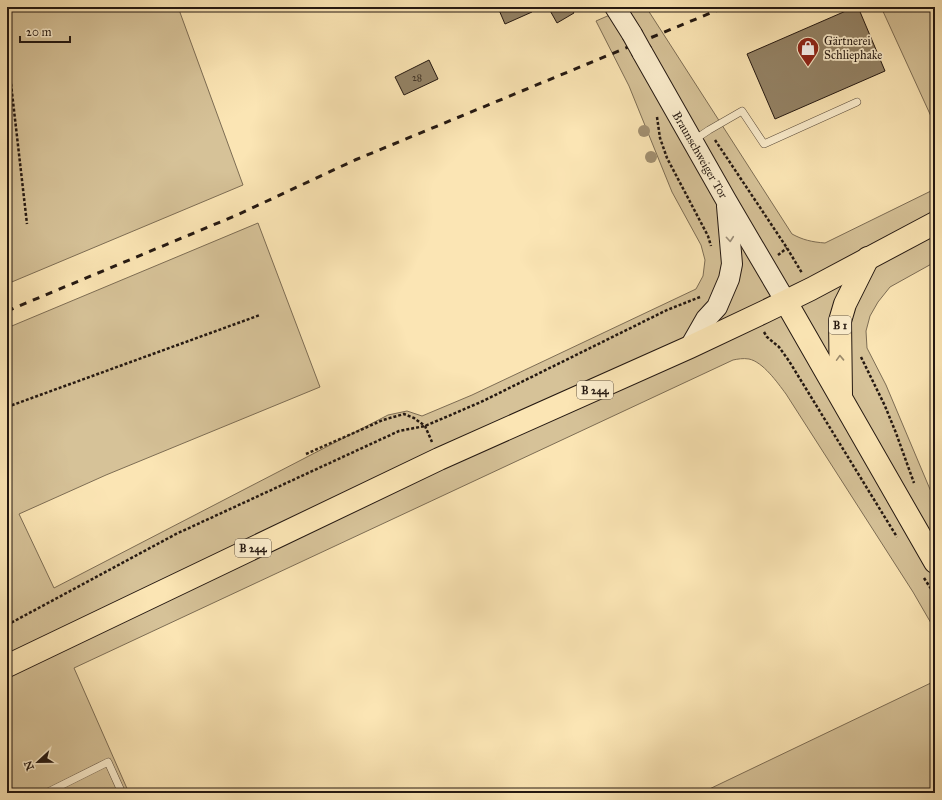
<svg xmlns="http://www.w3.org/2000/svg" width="942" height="800" font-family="'IM FELL Great Primer',serif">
	<rect width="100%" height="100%" fill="#fbe5b4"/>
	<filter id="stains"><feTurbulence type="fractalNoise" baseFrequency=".005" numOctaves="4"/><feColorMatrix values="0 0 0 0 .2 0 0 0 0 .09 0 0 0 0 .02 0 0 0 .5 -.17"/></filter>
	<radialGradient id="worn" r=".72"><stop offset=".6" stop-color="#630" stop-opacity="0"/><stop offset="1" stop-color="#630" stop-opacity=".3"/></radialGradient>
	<g fill="#d6c298" stroke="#7d6d54">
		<polygon points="7,7 178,7 243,185 7,284"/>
		<path d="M628,7H646L792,234C803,240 812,242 825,243L935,189V262L890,287L878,302L870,316L866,331L867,348L886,385L932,494H935V630L913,592L786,394C777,382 763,362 749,359C743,358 738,359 733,360L74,668L129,793H7V328L258,223L320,387L106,475L19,514L54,588L388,415L407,411L422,416L472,395L696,289L703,276L705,260L701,245L672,192L629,86L596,21Z"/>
		<polygon points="881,7 935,7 935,125"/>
		<polygon points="935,681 935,793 701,793"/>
	</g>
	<g fill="#948366" stroke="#241811">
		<polygon points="506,7 530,7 532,12 505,24 499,10"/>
		<polygon points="548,7 570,7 574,13 557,23"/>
		<polygon points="855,7 858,7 885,71 775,119 747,54"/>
		<polygon points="429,60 438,79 404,95 395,77"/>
	</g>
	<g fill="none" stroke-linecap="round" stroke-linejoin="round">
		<g stroke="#5a4b3a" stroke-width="8">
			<g id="service">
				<polyline points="694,140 709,130 742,111 764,144 857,102"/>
				<polyline points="46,793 108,762 122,793"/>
			</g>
		</g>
		<g stroke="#241811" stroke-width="22">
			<g id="secondary">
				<polyline points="615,7 632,34"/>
				<polyline points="642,52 726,200 786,302"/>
				<polyline points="690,347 706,319 717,307 729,279 732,264 727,206"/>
			</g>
		</g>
		<g stroke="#241811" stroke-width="24">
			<g id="primary">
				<polyline points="786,302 935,562"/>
				<polyline points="841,395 840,321 845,304 868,258"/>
				<polyline points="7,666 439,459 690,347 764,312 811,289 935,223"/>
			</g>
		</g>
		<g stroke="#241811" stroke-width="2.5" stroke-dasharray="3 2" stroke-linecap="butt">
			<polyline points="7,49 27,224"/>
			<polyline points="657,117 660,138 667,158 708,236 711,246"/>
			<polyline points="715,140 787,248 802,273"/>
			<polyline points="778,255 787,248"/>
			<polyline points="764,332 767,337 779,347 789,361 897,537"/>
			<polyline points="861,357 885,406 896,433 914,483"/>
			<polyline points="7,407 260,315"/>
			<polyline points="306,454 383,420 404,414 414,418 425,426 432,442"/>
			<polyline points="924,578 935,595"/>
			<polyline points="7,625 176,534 399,431 425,426 481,402 667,310 700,297"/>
		</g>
		<use href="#service" stroke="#fceece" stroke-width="7"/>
		<use href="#secondary" stroke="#fceece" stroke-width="20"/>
		<use href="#primary" stroke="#fbe5b4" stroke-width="22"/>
		<polyline stroke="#241811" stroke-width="3" stroke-dasharray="7 7" stroke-linecap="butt" points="7,311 237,215 355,160 725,7"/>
		<g stroke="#241811" stroke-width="22" stroke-linecap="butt">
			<polyline id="secondary-bridge" points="632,34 642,52"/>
		</g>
		<use href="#secondary-bridge" stroke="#fceece" stroke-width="20"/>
	</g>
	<g fill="#a29071">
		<circle cx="644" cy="131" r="6"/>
		<circle cx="651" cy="157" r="6"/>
	</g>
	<defs><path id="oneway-chevron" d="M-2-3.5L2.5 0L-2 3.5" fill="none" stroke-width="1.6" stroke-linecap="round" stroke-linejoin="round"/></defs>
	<use stroke="#9b8e79" href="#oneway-chevron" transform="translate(730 239) rotate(85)"/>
	<use stroke="#9a896b" href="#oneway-chevron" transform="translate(840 358) rotate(-92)"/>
	<defs>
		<g id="shop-pin" transform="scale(1.15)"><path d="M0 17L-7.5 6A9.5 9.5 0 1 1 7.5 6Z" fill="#8f2418" stroke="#fceece"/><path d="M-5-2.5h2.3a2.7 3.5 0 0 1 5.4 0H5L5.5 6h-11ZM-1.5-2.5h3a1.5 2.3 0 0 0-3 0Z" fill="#fff"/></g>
	</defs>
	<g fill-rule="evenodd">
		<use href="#shop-pin" x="808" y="48"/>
	</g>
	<g text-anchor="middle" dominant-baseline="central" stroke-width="3.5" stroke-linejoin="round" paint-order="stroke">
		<g font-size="10" fill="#403326">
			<text x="417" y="78">28</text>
		</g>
		<g fill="#fceece" stroke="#65584a" stroke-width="1">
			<rect x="829" y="316" width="22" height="18" rx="3"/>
			<rect x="577" y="381" width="36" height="18" rx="3"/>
			<rect x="235" y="539" width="36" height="18" rx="3"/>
		</g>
		<g font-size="11" font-weight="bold" fill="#241811">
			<text x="840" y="325">B 1</text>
			<text x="595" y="390">B 244</text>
			<text x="253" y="548">B 244</text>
		</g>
		<g font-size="12" fill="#241811" stroke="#fceece" text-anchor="start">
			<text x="824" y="41">Gärtnerei<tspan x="824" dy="14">Schliephake</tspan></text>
		</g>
		<g font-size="12" fill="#241811" stroke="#fceece">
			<text transform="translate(700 155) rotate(60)">Braunschweiger Tor</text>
		</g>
	</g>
	<rect width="942" height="800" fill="none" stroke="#fbe5b4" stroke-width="24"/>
	<rect x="8" y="8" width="926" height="784" fill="none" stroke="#241811" stroke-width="2"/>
	<rect x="12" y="12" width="918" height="776" fill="none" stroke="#241811"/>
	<g transform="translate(38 762) rotate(248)" stroke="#fceece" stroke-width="3" paint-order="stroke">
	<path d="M0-3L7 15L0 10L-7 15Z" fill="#241811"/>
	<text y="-6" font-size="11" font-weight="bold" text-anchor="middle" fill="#241811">N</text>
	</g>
	<path d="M20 36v6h50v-6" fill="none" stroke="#241811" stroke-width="2"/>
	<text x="26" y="36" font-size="12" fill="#241811" stroke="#fceece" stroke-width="3" paint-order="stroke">20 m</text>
	<rect width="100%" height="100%" filter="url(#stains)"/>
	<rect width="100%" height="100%" fill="url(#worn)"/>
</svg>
